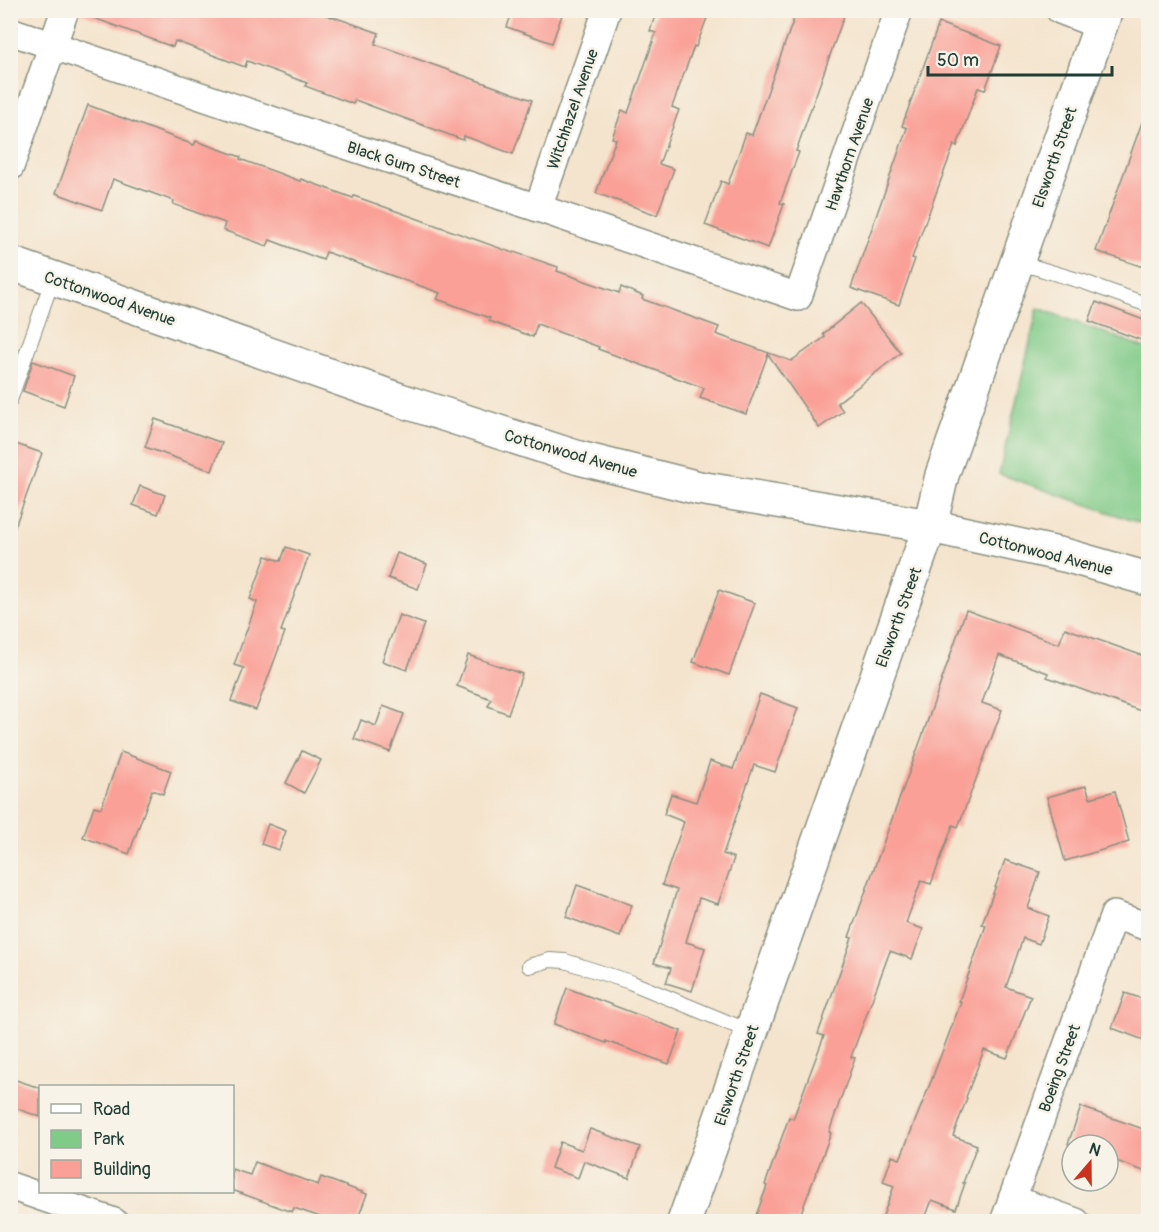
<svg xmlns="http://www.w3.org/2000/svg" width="1159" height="1232" font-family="Pangolin,sans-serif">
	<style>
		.green { fill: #81cb89; stroke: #50845e; stroke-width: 1.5 }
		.building { fill: #faa097 }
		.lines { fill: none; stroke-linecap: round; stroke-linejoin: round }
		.lane-casing { stroke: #8a9080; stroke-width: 16 }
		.street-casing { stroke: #8a9080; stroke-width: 30 }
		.secondary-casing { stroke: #8a9080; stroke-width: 36 }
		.lane { stroke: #fff; stroke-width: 14 }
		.street { stroke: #fff; stroke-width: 27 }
		.secondary { stroke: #fff; stroke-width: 33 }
		.labels { text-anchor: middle; stroke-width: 5; stroke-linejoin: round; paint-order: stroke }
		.street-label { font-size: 16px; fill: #1f3d34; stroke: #f7f3e8 }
	</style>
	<rect width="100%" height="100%" fill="#f7f3e8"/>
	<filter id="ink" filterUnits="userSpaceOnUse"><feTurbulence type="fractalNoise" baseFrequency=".0167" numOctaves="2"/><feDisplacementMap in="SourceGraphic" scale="12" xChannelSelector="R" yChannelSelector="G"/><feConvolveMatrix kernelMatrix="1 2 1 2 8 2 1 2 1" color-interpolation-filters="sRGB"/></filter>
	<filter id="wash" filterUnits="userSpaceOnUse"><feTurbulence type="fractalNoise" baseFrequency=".008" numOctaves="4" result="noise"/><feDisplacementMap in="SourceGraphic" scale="24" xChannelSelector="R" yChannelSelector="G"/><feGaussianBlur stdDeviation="1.35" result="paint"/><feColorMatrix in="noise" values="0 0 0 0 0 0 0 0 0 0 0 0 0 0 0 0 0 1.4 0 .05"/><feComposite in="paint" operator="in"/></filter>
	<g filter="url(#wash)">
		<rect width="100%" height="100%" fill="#f4e4cd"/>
		<polygon class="green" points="1038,308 1148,349 1148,526 999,474"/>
		<g id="blocks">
			<g class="building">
				<polygon points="80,10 313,10 331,17 331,16 379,33 375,44 532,100 513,154 464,136 463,140 355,100 353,104 305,86 307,83 247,61 245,67 175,41 173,47 80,13"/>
				<polygon points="513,10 550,10 562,15 552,43 507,27"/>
				<polygon points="657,10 710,10 696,47 694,46 672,107 679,110 659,164 674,169 657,215 596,193 616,139 612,138 622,110 628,113 656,33 650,31"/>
				<polygon points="797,10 846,10 796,151 799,152 780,203 784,204 768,248 705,225 721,181 728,184 746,133 752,135"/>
				<polygon points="939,23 1001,46 985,90 978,88 957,146 954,145 912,258 915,259 899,305 851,288 907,128 902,126"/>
				<polygon points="88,105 194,145 196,141 241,157 240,159 300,181 301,179 353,198 354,196 513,253 514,252 558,267 557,271 619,293 621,287 643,296 642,299 719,327 716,334 791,361 825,337 823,334 861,303 901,353 837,403 843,411 819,428 768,354 746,414 700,398 704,388 598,349 599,347 537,324 533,337 489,321 490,318 437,299 440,293 326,252 323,260 270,240 267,246 223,230 225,223 173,204 174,201 113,179 102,210 56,193"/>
				<polygon points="1146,111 1149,111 1149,269 1096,251"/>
				<polygon points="1096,302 1149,322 1149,343 1089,321"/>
				<polygon points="33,361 74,376 64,406 23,391"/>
				<polygon points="155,419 222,443 212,471 145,447"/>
				<polygon points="10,442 42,453 13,532 10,531"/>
				<polygon points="140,486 165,495 158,514 133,505"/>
				<polygon points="286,547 309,555 281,631 285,632 256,710 231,701 244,668 234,665 257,602 250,599 266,556 281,561"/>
				<polygon points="397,553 427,564 418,589 388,578"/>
				<polygon points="719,590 755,603 729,675 693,662"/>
				<polygon points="966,610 1059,644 1065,628 1149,658 1149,714 1047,677 1048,673 999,655 982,703 1002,710 958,827 953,825 931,884 921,881 906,923 923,929 912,959 890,951 851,1057 855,1058 829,1132 831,1133 798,1221 754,1221 767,1186 765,1185 789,1117 793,1119 824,1036 818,1034 852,938 849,937 923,734"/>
				<polygon points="399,615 424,624 407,670 382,661"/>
				<polygon points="468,655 522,674 508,714 488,706 491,699 457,686"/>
				<polygon points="760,694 798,708 775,772 754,765 723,854 734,858 718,904 699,898 686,942 705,948 692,991 666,983 671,968 654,963 677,890 662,885 684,822 664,814 671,794 696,802 710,761 733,769"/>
				<polygon points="383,706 404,714 390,752 354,739 361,720 376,726"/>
				<polygon points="302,751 321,760 304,793 286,783"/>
				<polygon points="121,752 171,771 163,794 152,790 129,854 83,837 94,806 101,808"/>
				<polygon points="1086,786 1090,798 1115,791 1129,842 1065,861 1047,797"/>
				<polygon points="268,824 286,831 279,850 261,844"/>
				<polygon points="1005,860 1040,872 1028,908 1049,916 1039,944 1023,938 1006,987 1031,996 1007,1058 984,1050 966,1097 967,1098 953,1136 977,1145 963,1183 965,1183 956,1209 932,1200 924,1221 881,1221 894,1186 883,1182 892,1156 900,1159 930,1084 961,1002 959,1001 986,925 982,924"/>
				<polygon points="577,885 632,905 620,937 566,917"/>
				<polygon points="567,988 681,1031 669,1064 606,1041 606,1043 554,1024"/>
				<polygon points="1125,993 1149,1001 1149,1042 1112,1028"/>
				<polygon points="10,1078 40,1088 40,1117 10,1106"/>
				<polygon points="1081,1107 1149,1131 1149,1173 1108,1158 1108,1145 1072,1145 1068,1144"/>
				<polygon points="590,1129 640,1147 629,1178 584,1161 578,1178 551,1168 560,1142 582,1150"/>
				<polygon points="255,1162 318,1185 321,1177 367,1194 357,1221 332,1221 294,1208 292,1212 232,1190 232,1169 250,1175"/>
			</g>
		</g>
	</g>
	<g filter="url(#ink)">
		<use href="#blocks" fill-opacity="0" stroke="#8a9080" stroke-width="1.5"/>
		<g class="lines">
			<defs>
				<g id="lane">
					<polyline points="1017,262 1084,282 1148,305"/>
					<polyline points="10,400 53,278"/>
					<polyline points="529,966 550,960 565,961 630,982 751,1032"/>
				</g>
				<g id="street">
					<polyline points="1060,10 1101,26"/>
					<polyline points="10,31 315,135 538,208 798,297 899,10"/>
					<polyline points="10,167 65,10"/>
					<polyline points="538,208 607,10"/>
					<polyline points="10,1186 114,1222"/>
					<polyline points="1012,1199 1076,1222"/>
					<polyline points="1004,1222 1114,915 1148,927"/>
				</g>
				<g id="secondary">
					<polyline points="10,263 400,400 579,458 699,488 930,526 1068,556 1148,579"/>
					<polyline points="684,1222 930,526 942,475 1106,10"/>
				</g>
			</defs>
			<use href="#lane" class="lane-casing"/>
			<use href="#street" class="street-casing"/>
			<use href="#secondary" class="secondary-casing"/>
			<use href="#lane" class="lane"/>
			<use href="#street" class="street"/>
			<use href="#secondary" class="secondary"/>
		</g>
	</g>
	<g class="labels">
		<g class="street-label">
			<text transform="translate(572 109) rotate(-71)" y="6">Witchhazel Avenue</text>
			<text transform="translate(849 154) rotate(-71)" y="6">Hawthorn Avenue</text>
			<text transform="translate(1054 157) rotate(-71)" y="6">Elsworth Street</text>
			<text transform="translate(404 164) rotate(18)" y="6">Black Gum Street</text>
			<text transform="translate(110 298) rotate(19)" y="6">Cottonwood Avenue</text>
			<text transform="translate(571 453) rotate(16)" y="6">Cottonwood Avenue</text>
			<text transform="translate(1046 553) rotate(14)" y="6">Cottonwood Avenue</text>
			<text transform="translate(898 617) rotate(-70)" y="6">Elsworth Street</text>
			<text transform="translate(1059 1068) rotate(-70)" y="6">Boeing Street</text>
			<text transform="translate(736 1075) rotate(-71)" y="6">Elsworth Street</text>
		</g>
	</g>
	<rect width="1159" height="1232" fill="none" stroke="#f7f3e8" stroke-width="36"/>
	<rect x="39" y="1085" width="195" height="108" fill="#f7f3e8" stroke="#a1aaa0" stroke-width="1.5"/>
	<rect x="51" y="1104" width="30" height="9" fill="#ffffff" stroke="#a1aaa0" stroke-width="1.5"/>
	<text x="93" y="1115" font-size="18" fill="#1f3d34">Road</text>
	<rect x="51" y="1130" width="30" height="18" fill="#81cb89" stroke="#a1aaa0" stroke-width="1.5"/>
	<text x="93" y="1145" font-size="18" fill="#1f3d34">Park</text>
	<rect x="51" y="1160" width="30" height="18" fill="#faa097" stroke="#a1aaa0" stroke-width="1.5"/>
	<text x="93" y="1175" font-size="18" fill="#1f3d34">Building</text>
	<g transform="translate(1090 1163) rotate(20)"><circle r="28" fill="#f7f3e8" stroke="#a1aaa0" stroke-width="1.5"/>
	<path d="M0-4.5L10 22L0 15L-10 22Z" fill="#c8321e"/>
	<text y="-9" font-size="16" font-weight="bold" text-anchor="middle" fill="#1f3d34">N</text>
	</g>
	<path d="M928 66v9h184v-9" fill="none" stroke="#1f3d34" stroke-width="3"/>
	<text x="937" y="66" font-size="18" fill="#1f3d34" stroke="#f7f3e8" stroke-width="4.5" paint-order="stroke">50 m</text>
</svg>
